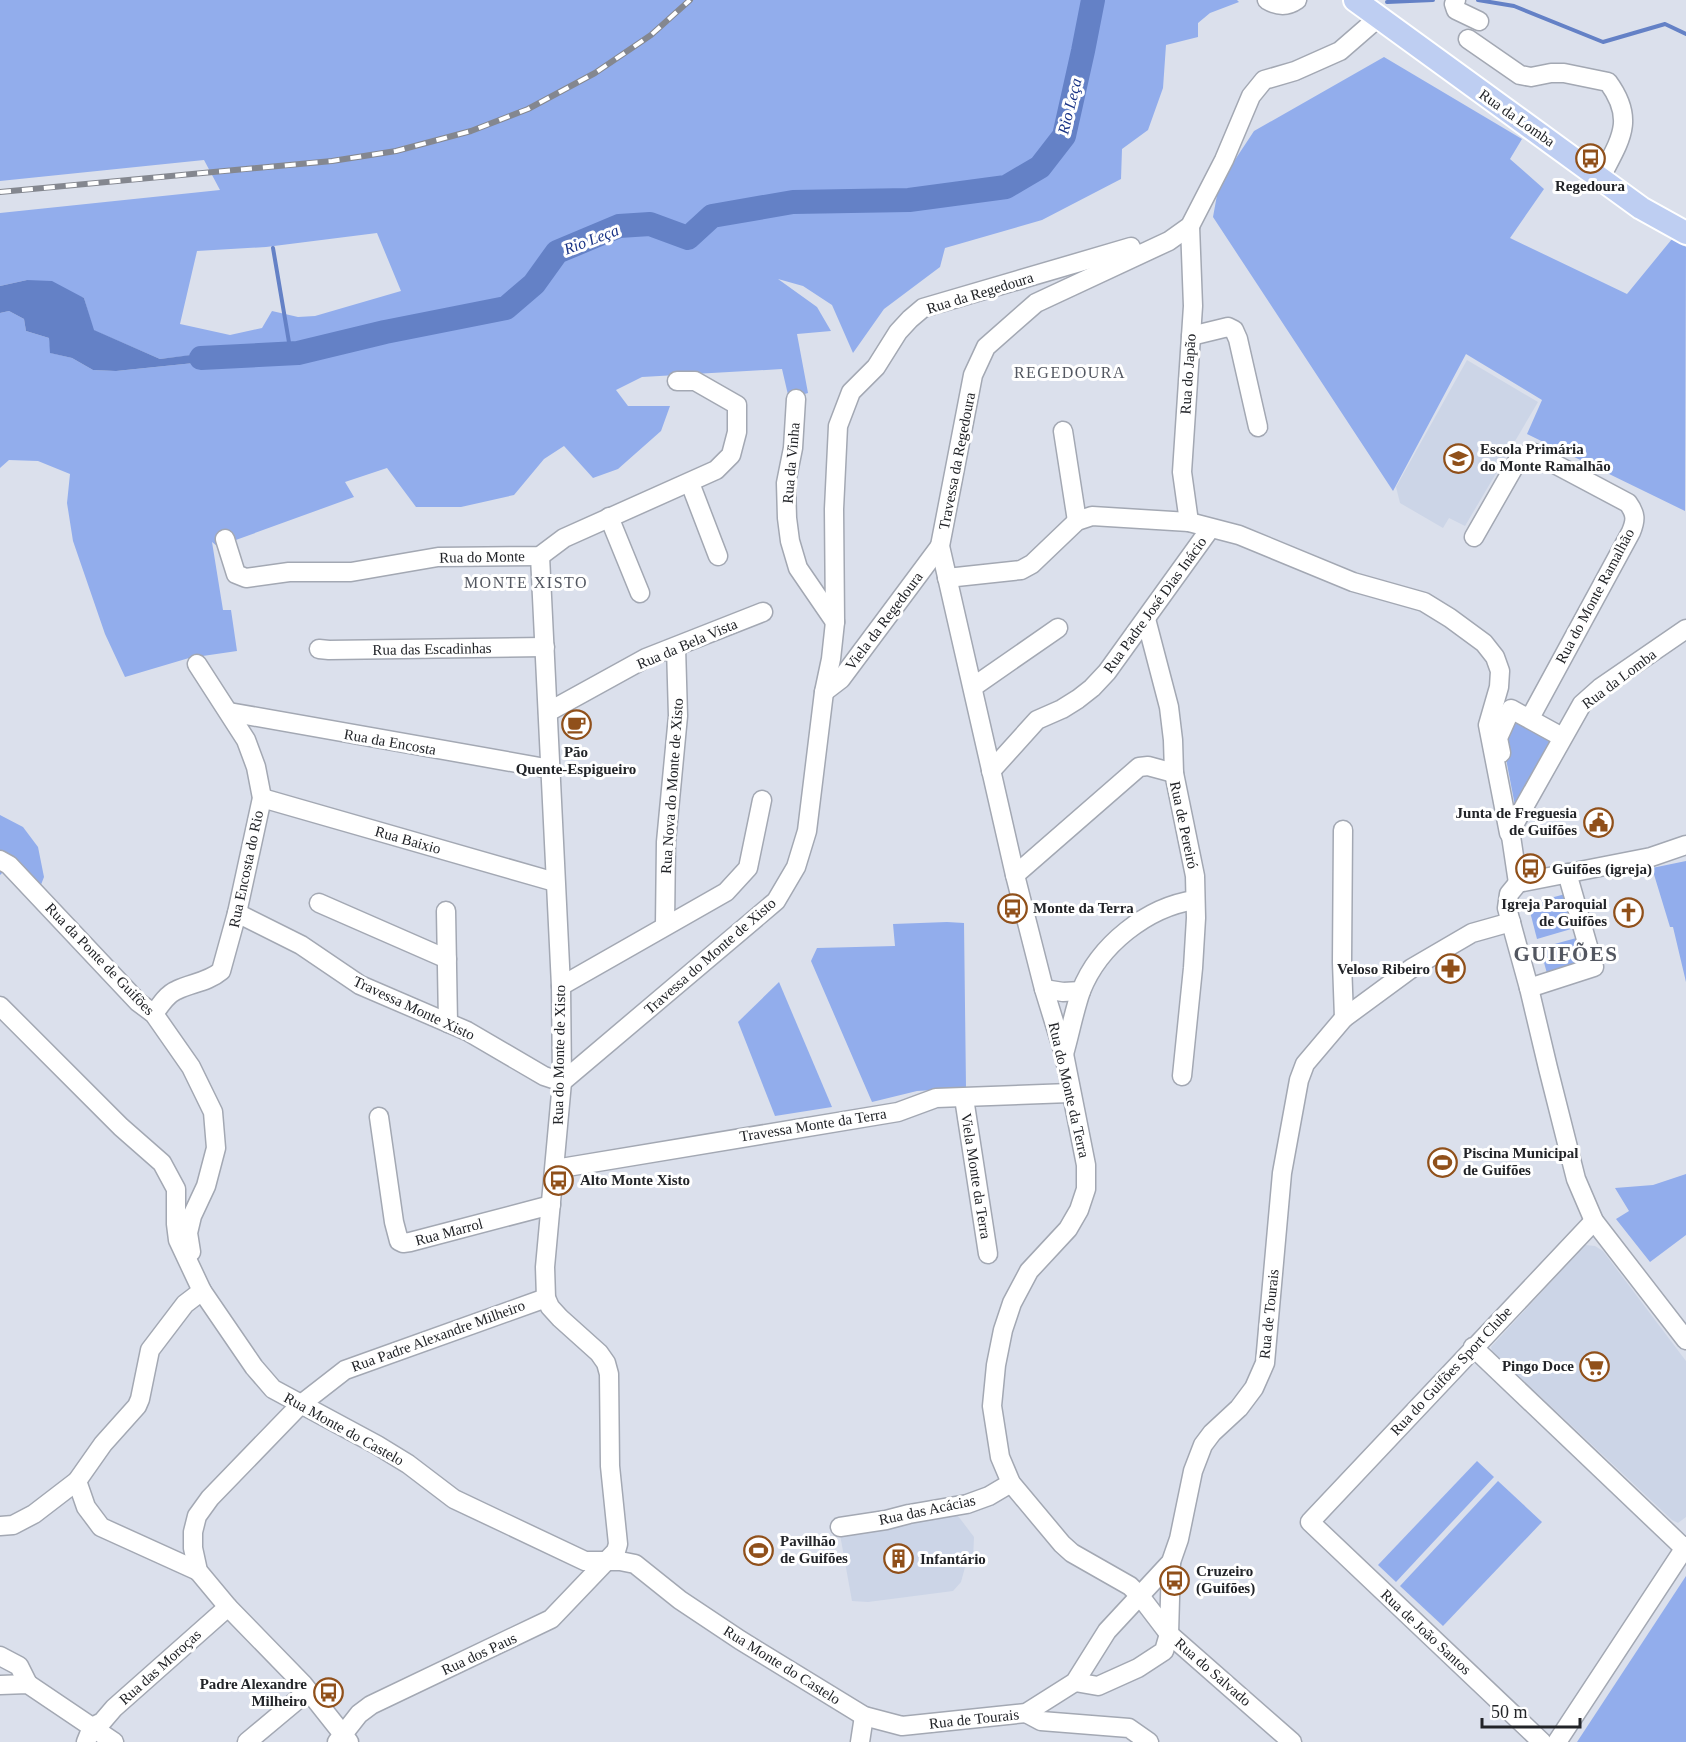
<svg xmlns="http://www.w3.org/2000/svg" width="1686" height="1742" font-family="Georgia,serif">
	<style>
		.built { fill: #ccd5e7 }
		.green { fill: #92adec; fill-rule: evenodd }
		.water { fill: #6481c6 }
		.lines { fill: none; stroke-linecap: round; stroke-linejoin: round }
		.stream { stroke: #6481c6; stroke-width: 4 }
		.river { stroke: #6481c6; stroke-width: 24 }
		.minor-casing { stroke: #a3a8b3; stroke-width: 21 }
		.major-casing { stroke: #fff; stroke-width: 26 }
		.minor { stroke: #fff; stroke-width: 18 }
		.major { stroke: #becef2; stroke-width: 22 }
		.rail-casing { stroke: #84878f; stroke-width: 6 }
		.rail { stroke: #fff; stroke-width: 4; stroke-dasharray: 11; stroke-linecap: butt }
		.labels { text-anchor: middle; stroke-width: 6; stroke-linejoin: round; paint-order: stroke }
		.street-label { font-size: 15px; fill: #222428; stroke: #fff }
		.poi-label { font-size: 15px; font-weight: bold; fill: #222428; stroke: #fff; text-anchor: start }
		.water-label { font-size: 16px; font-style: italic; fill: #193385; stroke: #fff }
		.neighbourhood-label { font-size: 16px; letter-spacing: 1.5px; fill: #525660; stroke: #fff }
		.district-label { font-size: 21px; font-weight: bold; letter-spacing: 1.5px; fill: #525660; stroke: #fff }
	</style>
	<rect width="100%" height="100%" fill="#dbe0ec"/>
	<g class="built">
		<polygon points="1467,360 1538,402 1465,526 1449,518 1443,528 1400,503 1396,487"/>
		<polygon points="1585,1245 1595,1246 1603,1251 1686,1361 1686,1517 1678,1523 1672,1520 1492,1351 1491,1347"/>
		<polygon points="955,1512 974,1537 973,1560 967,1560 961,1582 953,1591 868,1602 852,1601 839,1529"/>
	</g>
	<g class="green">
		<path d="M0,0h1237l2,2 -29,11 -12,10v14l-32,8 -3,43 -15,42 -26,19 -1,30 -79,41 -97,28 -5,19 -56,42 -31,44 -21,-48 -29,-19 -25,-7 39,28 14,24 -34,3 11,59 -19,6 -7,-30 -140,8 -26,13 12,16h42l-9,25 -43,38 -25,9 -29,-32 -20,13 -30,36 -53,12h-45l-29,-39 -42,14 9,15 -121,44 -11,9 -10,-8 11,68h8l6,41 -48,7 -64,19 -20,-43 -32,-93 -6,-38 3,-29 -32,-13 -29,-1 -9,8v-155l9,-2 15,8 2,12 23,7 2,15 21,5 21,12 23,1 117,-12 3,-9 -76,9 -67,-29 -9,-32 -57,-18 -27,6v-73l220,-23 -16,-30 -204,21zM377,233l24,58 -86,25 -17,1 -26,-6 -10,17 -32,7 -50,-11 17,-73 69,-4z"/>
		<polygon points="1384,57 1522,139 1510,159 1544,189 1510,238 1627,294 1672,239 1686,247 1685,511 1527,434 1542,400 1466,354 1393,491 1213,217 1219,184 1254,131"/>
		<polygon points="1513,716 1556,740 1516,811 1502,738"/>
		<polygon points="0,815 23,827 38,847 44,877 37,895 9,866 0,875"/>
		<polygon points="1686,861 1686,982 1673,927 1670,927 1652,868"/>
		<polygon points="1569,893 1578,927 1537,939 1528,904"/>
		<polygon points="947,922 964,923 966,1088 917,1091 872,1102 811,961 817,948 895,946 893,924"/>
		<polygon points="1580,937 1588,965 1548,977 1540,948"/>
		<polygon points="779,982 832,1107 775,1116 738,1022"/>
		<polygon points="1686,1174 1686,1235 1650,1262 1616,1219 1629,1211 1615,1188 1653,1185"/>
		<polygon points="1477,1461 1494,1477 1396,1582 1378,1565"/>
		<polygon points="1498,1481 1542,1522 1443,1626 1400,1586"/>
		<polygon points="1686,1576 1686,1742 1577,1742"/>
	</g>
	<polygon class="water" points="27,280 52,281 84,298 94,330 160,359 237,349 233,359 116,371 93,370 72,358 50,353 49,338 26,331 24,319 9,311 0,313 0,286"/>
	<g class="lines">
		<g class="stream">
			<polyline points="1478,0 1514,6 1603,42 1665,24 1686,34"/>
			<polyline points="1387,2 1433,0"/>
			<polyline points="273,248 291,354"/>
		</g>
		<polyline class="river" points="201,358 298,353 385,332 506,308 534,284 557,252 619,226 650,224 688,238 712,216 793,202 909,200 1006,187 1040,167 1064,136 1083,51 1093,0"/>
		<defs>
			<g id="minor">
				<path d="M1267,0c10,6 20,7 30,0"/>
				<polyline points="1456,0 1454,4 1456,10 1479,21"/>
				<path d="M1468,39l52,36 11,2 20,-4h13l44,9c28,38 12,58 -7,95"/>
				<polyline points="1191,336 1228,327 1234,330 1238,339 1258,427"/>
				<polyline points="796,399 793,448 786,483 787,518 790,541 798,568 835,622"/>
				<polyline points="1063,431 1077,521"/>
				<polyline points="690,483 718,556"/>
				<polyline points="609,517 640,593"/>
				<polyline points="1189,522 1182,472 1193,306 1190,226"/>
				<path d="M1474,537l44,-77 7,-5 9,-2 94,50c8,11 8,17 3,29l-101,186"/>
				<polyline points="225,539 236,574 246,578 289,572 351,572 438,557 540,556 564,538 716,470 731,455 737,432 737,405 695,381 677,381"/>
				<polyline points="947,578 1021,570 1032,564 1077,521 1092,516 1189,522 1239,535 1353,582 1424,602 1450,618 1484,643 1495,657 1500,671 1499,687 1488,725 1509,833 1511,836"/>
				<polyline points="1146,619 1169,707 1173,740 1174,773 1195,876 1196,918 1193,968 1182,1076"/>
				<polyline points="319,649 329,650 545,647"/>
				<polyline points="973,687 1058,628"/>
				<polyline points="824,692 841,679 940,546"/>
				<polyline points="229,712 551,769"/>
				<polyline points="548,712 646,658 763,612"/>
				<polyline points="1501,753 1498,738 1511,709 1562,737"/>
				<polyline points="991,771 1037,720 1062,709 1078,699 1092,688 1107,672 1210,529"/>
				<polyline points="262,798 555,882"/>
				<polyline points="1343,830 1342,962 1344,1018"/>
				<polyline points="1686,845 1651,857 1518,883 1509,894 1507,908 1529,988 1548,1068 1576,1179 1594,1221 1686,1340"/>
				<polyline points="0,860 9,865 138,1002 154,1014 191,1067 213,1112 216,1148 206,1186 192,1216 188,1233 191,1252"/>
				<polyline points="1015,875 1139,767 1148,766 1174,773"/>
				<polyline points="1518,883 1511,836 1515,823 1582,704 1600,688 1686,629"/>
				<polyline points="319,903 447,959"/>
				<polyline points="446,911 448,1023"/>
				<polyline points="237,913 301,945 360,985 467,1031 544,1076 562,1082"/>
				<polyline points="665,925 666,842 678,716 676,647"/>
				<polyline points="561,986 726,892 748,868 762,800"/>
				<polyline points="1529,988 1594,967 1567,873"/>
				<polyline points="1044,989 1063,992 1081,991"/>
				<polyline points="0,1006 121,1127 162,1163 176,1189 176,1224 178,1240 202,1291 254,1367 273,1389 377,1445 408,1464 454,1499 585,1561 620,1561 635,1564 680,1600 740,1640 864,1716 902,1726 1026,1713 1075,1682 1107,1631 1171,1562 1179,1539 1193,1471 1203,1445 1212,1433 1239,1408 1254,1388 1265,1363 1282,1173 1299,1080 1305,1064 1344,1018 1412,968 1472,933 1511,922"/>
				<path d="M154,1014c6,-9 13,-20 23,-24 14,-7 31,-8 44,-19l16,-58 25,-115 -6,-31 -10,-27 -49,-76"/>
				<path d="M1064,1054c6,-21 10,-43 17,-63 18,-46 66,-84 114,-91"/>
				<polyline points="562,1082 776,901 796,867 807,831 824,692 831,659 835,622 834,509 838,426 851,392 876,367 898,332 910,319 923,308 1131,247"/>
				<polyline points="964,1098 988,1254"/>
				<polyline points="379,1117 394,1222 399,1241 403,1243 410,1242 551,1205"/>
				<polyline points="555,1169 898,1112 936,1098 1070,1093"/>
				<polyline points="1473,1347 1684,1548"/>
				<polyline points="77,1481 86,1507 101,1527 198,1571"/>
				<polyline points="0,1526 13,1525 34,1514 77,1481 103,1444 137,1406 140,1399 150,1350 185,1304 202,1291"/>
				<polyline points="840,1527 886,1520 909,1514 967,1504 989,1496 1011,1483"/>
				<polyline points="0,1656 19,1666 28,1684"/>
				<polyline points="1075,1682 1098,1686 1138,1668 1164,1651 1169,1634 1171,1562"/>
				<polyline points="0,1685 28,1684 114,1742"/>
				<polyline points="1026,1713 1041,1721 1129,1728 1149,1742"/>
				<polyline points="86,1742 92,1727 102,1722 114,1708 228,1607"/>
				<polyline points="247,1742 308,1691"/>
				<polyline points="337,1742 359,1714 371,1705 551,1619 616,1551 618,1544 610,1466 609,1374 606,1363 599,1353 560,1318 550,1307 546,1298 545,1267 562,1082 561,986 540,556"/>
				<polyline points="349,1742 303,1684 228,1607 198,1571 193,1548 193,1532 197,1516 210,1498 300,1405 345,1370 546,1298"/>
				<polyline points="860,1742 864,1716"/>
				<polyline points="1292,1742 1169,1634 1140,1596 1130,1586 1072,1553 1062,1544 1011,1483 1000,1457 992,1406 996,1365 1003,1330 1012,1303 1029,1271 1068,1229 1079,1210 1086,1189 1086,1165 1064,1054 1044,989 1015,875 940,546 973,375 986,347 1036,303 1169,241 1190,226 1224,160 1251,96 1264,80 1295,71 1340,51 1378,18"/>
				<polyline points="1542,1742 1310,1522 1594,1221"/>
				<polyline points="1557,1742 1686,1546"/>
			</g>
			<polyline id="major" points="1355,0 1641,208 1686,233"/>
		</defs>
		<use href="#minor" class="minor-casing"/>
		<use href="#major" class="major-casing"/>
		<use href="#minor" class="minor"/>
		<use href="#major" class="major"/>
		<defs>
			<polyline id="rail" points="0,192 332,161 396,151 471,131 528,109 595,73 651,35 690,0"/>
		</defs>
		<use href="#rail" class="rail-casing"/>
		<use href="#rail" class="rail"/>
	</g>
	<defs>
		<symbol id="bus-ring" viewBox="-11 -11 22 22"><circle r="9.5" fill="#fff" stroke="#90501a" stroke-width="1.5"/><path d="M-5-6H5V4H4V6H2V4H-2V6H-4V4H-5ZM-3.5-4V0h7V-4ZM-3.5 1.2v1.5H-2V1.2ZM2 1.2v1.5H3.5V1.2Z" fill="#90501a"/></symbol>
		<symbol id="school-ring" viewBox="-11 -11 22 22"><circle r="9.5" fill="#fff" stroke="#90501a" stroke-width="1.5"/><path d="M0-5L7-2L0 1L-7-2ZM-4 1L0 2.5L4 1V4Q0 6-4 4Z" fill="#90501a"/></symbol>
		<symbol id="cafe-ring" viewBox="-11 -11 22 22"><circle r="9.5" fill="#fff" stroke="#90501a" stroke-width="1.5"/><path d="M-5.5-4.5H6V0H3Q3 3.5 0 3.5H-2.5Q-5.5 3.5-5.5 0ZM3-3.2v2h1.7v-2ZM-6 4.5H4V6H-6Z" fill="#90501a"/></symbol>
		<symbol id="civic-ring" viewBox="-11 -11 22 22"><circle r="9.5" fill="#fff" stroke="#90501a" stroke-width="1.5"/><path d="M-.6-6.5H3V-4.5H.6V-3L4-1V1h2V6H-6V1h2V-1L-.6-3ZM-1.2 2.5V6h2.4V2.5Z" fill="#90501a"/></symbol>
		<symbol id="church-ring" viewBox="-11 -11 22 22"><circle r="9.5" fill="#fff" stroke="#90501a" stroke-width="1.5"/><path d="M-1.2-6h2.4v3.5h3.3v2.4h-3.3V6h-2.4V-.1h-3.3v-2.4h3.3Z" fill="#90501a"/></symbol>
		<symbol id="pharmacy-ring" viewBox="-11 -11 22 22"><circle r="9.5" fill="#fff" stroke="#90501a" stroke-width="1.5"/><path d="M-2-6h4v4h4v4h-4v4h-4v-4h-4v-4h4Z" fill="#90501a"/></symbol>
		<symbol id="stadium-ring" viewBox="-11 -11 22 22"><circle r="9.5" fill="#fff" stroke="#90501a" stroke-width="1.5"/><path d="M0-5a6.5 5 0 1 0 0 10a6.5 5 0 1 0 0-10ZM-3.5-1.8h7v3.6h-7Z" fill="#90501a"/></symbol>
		<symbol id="supermarket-ring" viewBox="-11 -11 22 22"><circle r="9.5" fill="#fff" stroke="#90501a" stroke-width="1.5"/><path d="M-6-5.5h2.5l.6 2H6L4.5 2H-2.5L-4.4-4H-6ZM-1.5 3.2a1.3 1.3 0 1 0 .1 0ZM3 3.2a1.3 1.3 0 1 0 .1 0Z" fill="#90501a"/></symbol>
		<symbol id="building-ring" viewBox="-11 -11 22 22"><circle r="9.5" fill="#fff" stroke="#90501a" stroke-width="1.5"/><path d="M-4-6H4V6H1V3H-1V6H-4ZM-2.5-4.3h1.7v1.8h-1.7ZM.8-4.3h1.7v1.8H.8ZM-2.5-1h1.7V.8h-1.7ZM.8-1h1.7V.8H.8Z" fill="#90501a"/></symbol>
	</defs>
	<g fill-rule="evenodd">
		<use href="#bus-ring" x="1574" y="142" width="33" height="33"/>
		<use href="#school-ring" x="1442" y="442" width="33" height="33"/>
		<use href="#cafe-ring" x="560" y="708" width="33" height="33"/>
		<use href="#civic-ring" x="1582" y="806" width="33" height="33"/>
		<use href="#bus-ring" x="1514" y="852" width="33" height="33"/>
		<use href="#bus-ring" x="996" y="892" width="33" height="33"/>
		<use href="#church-ring" x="1612" y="896" width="33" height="33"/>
		<use href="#pharmacy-ring" x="1434" y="952" width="33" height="33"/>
		<use href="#stadium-ring" x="1426" y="1146" width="33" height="33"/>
		<use href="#bus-ring" x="542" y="1164" width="33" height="33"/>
		<use href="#supermarket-ring" x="1578" y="1350" width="33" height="33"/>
		<use href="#stadium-ring" x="742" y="1534" width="33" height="33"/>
		<use href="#building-ring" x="882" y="1542" width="33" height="33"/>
		<use href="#bus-ring" x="1158" y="1564" width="33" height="33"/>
		<use href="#bus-ring" x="312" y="1676" width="33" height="33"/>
	</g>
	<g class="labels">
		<g class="street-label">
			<text transform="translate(1517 118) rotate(35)" y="5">Rua da Lomba</text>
			<text transform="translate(980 293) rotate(-17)" y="5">Rua da Regedoura</text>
			<text transform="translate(1188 374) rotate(-86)" y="5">Rua do Japão</text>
			<text transform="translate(957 461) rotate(-79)" y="5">Travessa da Regedoura</text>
			<text transform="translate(791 463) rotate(-85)" y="5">Rua da Vinha</text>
			<text transform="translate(482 557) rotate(-1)" y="5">Rua do Monte</text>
			<text transform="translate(1595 596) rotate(-62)" y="5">Rua do Monte Ramalhão</text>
			<text transform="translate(1155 605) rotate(-54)" y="5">Rua Padre José Dias Inácio</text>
			<text transform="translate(884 621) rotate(-53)" y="5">Viela da Regedoura</text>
			<text transform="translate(687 644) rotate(-23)" y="5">Rua da Bela Vista</text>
			<text transform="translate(432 649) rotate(-1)" y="5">Rua das Escadinhas</text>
			<text transform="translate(1619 679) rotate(-37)" y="5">Rua da Lomba</text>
			<text transform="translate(390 742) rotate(10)" y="5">Rua da Encosta</text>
			<text transform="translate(672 786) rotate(-86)" y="5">Rua Nova do Monte de Xisto</text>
			<text transform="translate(1184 825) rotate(78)" y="5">Rua de Pereiró</text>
			<text transform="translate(408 840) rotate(16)" y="5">Rua Baixio</text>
			<text transform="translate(246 869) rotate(-78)" y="5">Rua Encosta do Rio</text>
			<text transform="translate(710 956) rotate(-41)" y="5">Travessa do Monte de Xisto</text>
			<text transform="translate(100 959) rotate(46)" y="5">Rua da Ponte de Guifões</text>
			<text transform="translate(414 1008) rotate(25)" y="5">Travessa Monte Xisto</text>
			<text transform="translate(559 1055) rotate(-89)" y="5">Rua do Monte de Xisto</text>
			<text transform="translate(1069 1090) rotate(77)" y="5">Rua do Monte da Terra</text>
			<text transform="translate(813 1125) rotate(-9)" y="5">Travessa Monte da Terra</text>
			<text transform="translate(976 1176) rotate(81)" y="5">Viela Monte da Terra</text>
			<text transform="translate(449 1232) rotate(-15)" y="5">Rua Marrol</text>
			<text transform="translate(1269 1314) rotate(-84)" y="5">Rua de Tourais</text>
			<text transform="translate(438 1336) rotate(-20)" y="5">Rua Padre Alexandre Milheiro</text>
			<text transform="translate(1451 1371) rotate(-47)" y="5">Rua do Guifões Sport Clube</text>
			<text transform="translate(344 1429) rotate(29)" y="5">Rua Monte do Castelo</text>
			<text transform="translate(927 1510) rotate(-12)" y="5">Rua das Acácias</text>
			<text transform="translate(1426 1632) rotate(43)" y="5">Rua de João Santos</text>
			<text transform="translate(479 1654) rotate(-25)" y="5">Rua dos Paus</text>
			<text transform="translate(782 1665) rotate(32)" y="5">Rua Monte do Castelo</text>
			<text transform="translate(160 1667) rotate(-42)" y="5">Rua das Moroças</text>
			<text transform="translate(1213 1672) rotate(41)" y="5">Rua do Salvado</text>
			<text transform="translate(974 1719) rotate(-6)" y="5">Rua de Tourais</text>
		</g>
		<g class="poi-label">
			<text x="1590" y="191" text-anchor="middle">Regedoura</text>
			<text x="1480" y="454">Escola Primária<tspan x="1480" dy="17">do Monte Ramalhão</tspan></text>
			<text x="576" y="757" text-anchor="middle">Pão<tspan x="576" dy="17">Quente-Espigueiro</tspan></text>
			<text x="1577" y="818" text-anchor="end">Junta de Freguesia<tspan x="1577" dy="17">de Guifões</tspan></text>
			<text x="1552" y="874">Guifões (igreja)</text>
			<text x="1607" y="909" text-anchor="end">Igreja Paroquial<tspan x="1607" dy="17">de Guifões</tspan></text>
			<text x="1033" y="913">Monte da Terra</text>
			<text x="1430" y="974" text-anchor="end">Veloso Ribeiro</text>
			<text x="1463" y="1158">Piscina Municipal<tspan x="1463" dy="17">de Guifões</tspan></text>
			<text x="580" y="1185">Alto Monte Xisto</text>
			<text x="1574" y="1371" text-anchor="end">Pingo Doce</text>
			<text x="780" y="1546">Pavilhão<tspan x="780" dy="17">de Guifões</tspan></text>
			<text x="920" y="1564">Infantário</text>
			<text x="1196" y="1576">Cruzeiro<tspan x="1196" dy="17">(Guifões)</tspan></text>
			<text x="307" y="1689" text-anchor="end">Padre Alexandre<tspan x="307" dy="17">Milheiro</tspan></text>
		</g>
		<g class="water-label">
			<text transform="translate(1069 106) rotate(-76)" y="6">Rio Leça</text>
			<text transform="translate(591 239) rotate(-21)" y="6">Rio Leça</text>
		</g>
		<g class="neighbourhood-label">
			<text x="1070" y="378">REGEDOURA</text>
			<text x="526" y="588">MONTE XISTO</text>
		</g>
		<g class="district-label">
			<text x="1566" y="961">GUIFÕES</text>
		</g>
	</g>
	<path d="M1482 1718v9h98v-9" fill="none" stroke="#222428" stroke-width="3"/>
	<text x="1491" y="1718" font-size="18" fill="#222428" stroke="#ffffff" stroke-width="4.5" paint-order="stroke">50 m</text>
</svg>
